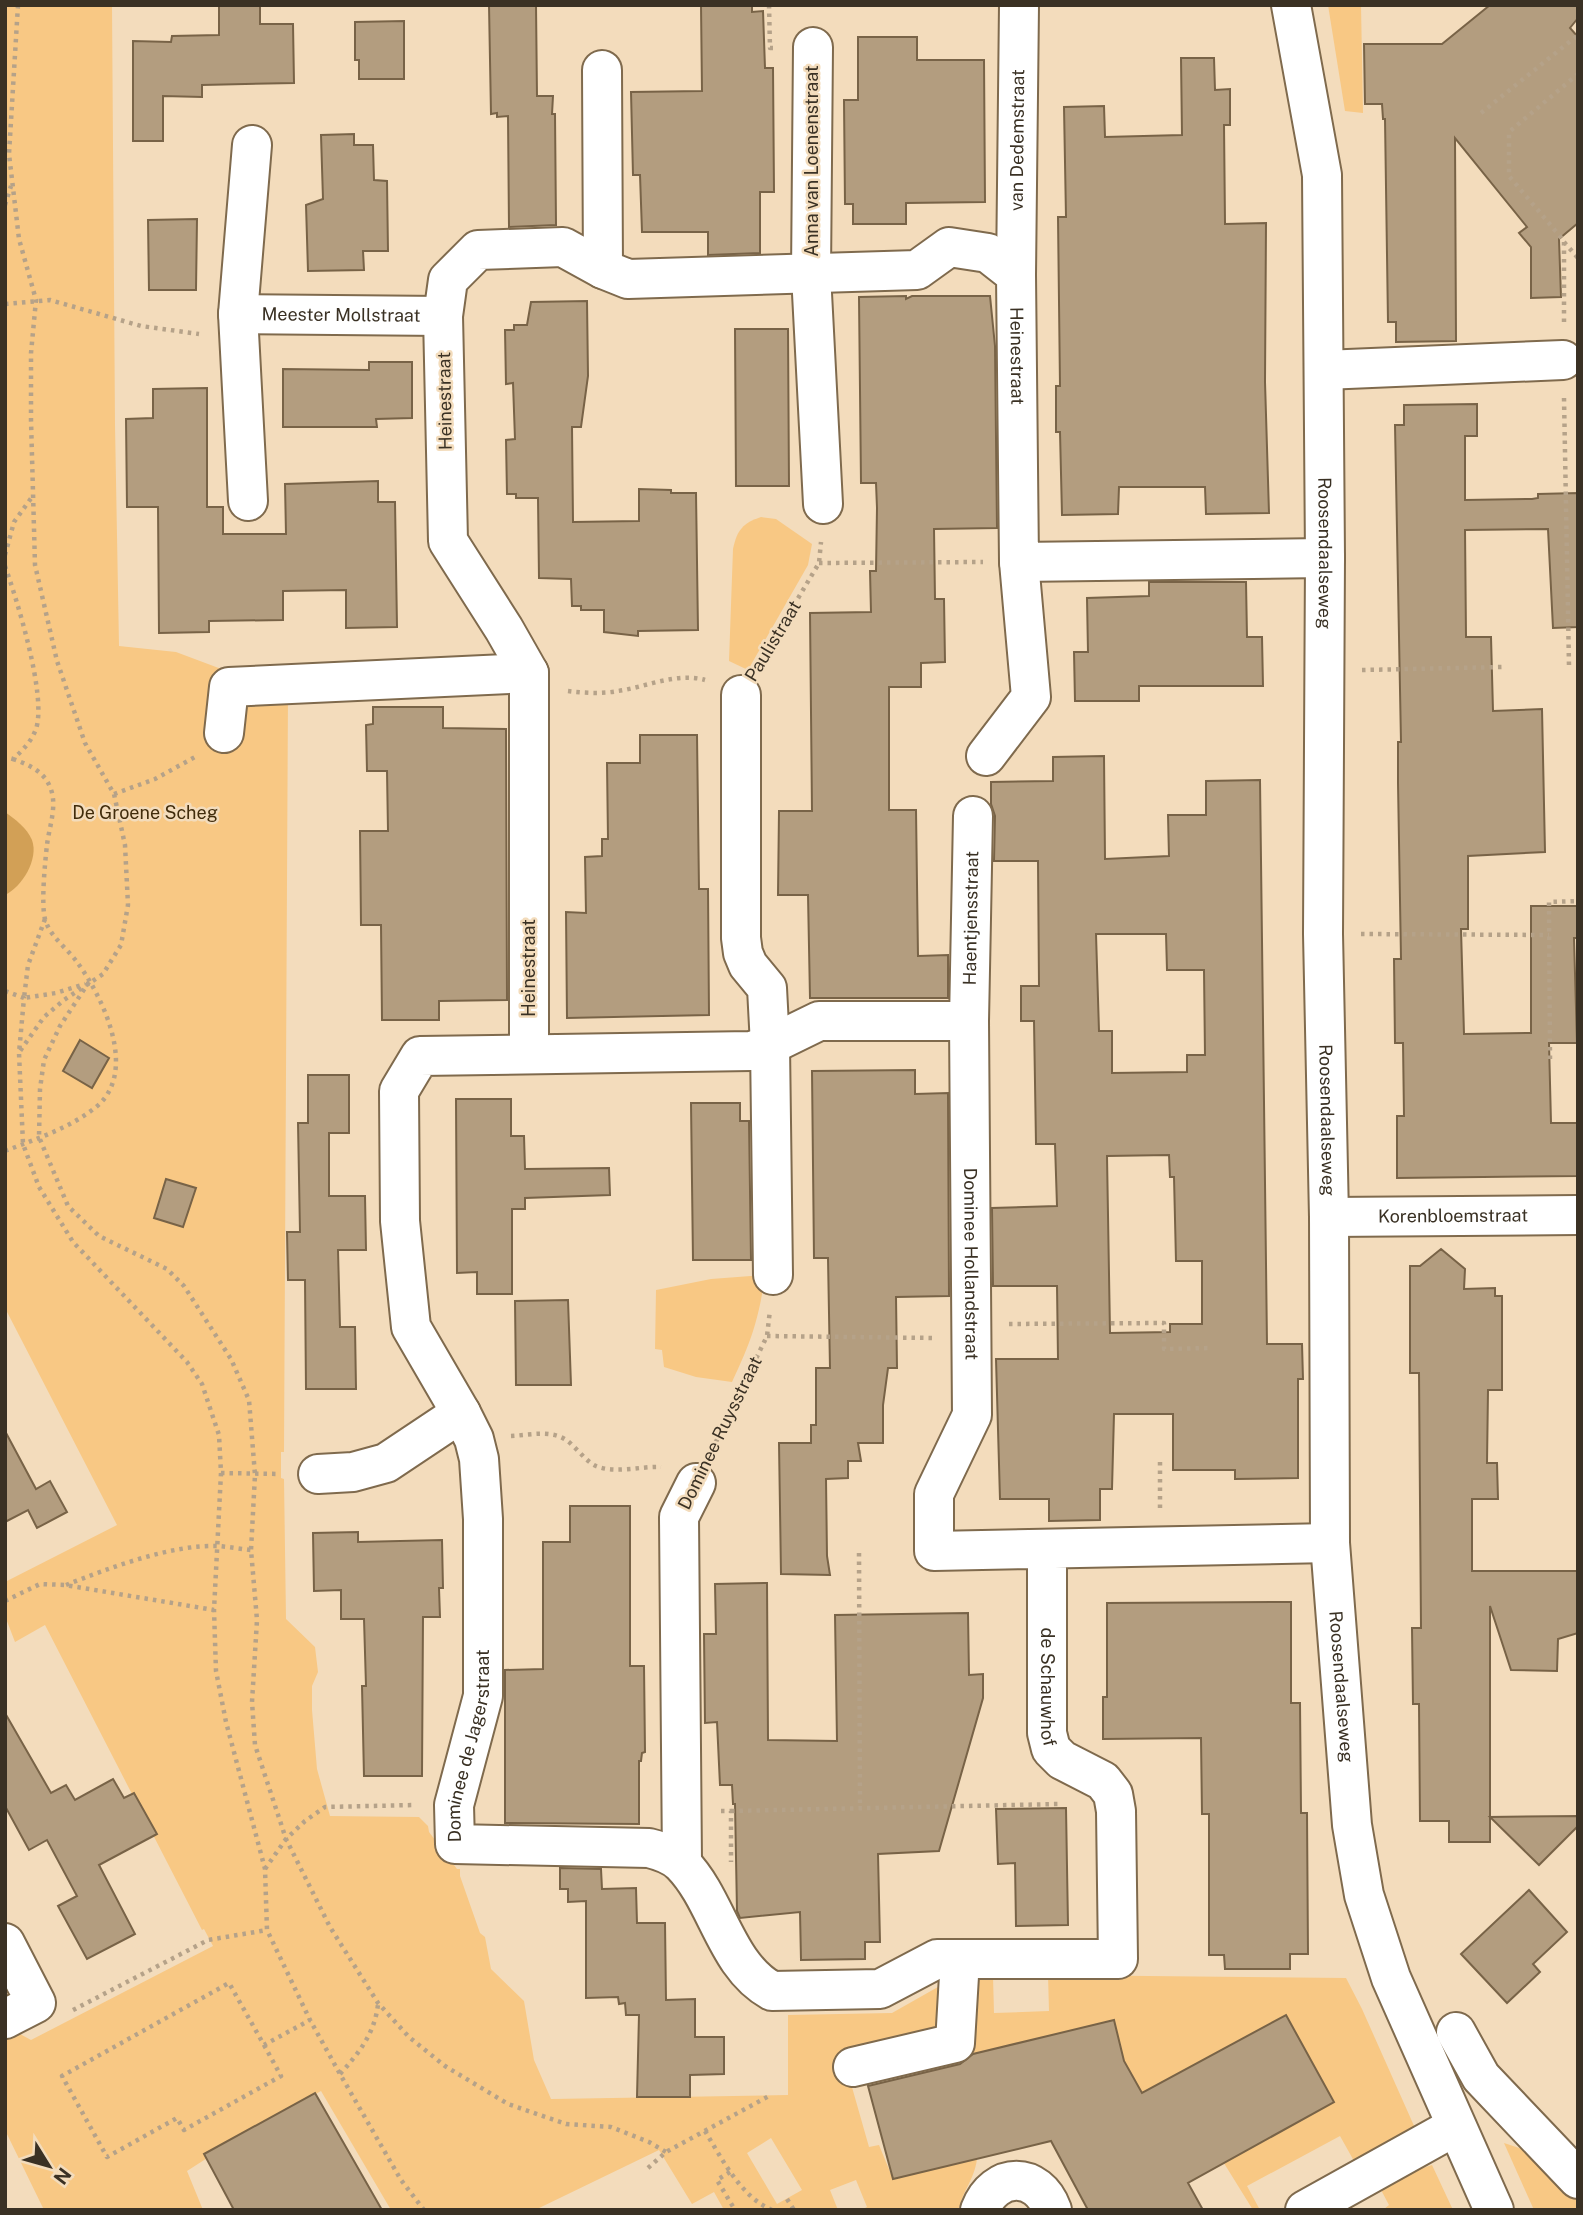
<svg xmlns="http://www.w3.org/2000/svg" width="1583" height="2215" font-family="'Public Sans',sans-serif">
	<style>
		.green { fill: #f8c884; fill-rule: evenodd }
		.water { fill: #d2a056 }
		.building { fill: #b39d7f; stroke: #786347; stroke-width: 2; fill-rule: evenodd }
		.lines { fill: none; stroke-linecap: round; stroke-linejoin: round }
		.minor-casing { stroke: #7f6a4d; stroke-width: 42 }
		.path { stroke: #b5a289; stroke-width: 4.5; stroke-dasharray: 3.5 5; stroke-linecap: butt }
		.minor { stroke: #fff; stroke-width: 38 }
		.labels { text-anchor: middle; stroke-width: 5; stroke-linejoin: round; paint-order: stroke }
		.street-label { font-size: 18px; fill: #3a3124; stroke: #f3dcbc }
		.park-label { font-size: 18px; fill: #412c0b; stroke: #f3dcbc }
	</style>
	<rect width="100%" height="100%" fill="#f3dcbc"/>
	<g class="green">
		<path d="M5,5h107l3,420 4,221 57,6 112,42 -4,758h-3v26l3,1 2,140 29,28 3,25 -6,14v24l5,59 13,47 89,1 9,9 1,6 28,37h3v7l20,57 5,4 6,32 33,32 10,59 17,39 237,-4v-80l104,-2 53,-30 1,46 -104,23 27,95 10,-2 14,34 84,-20c-3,22 -15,32 -18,51h-98l6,-3 -11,-27 -26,10 8,20h-114l-10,-18 -22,12 -33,-54 -124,60h-144l-70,-119 -81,46 -53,34 16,39h-159l-39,-80v-91l15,-5 11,6 182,-94 -9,-17 -2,1 -157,-305 -30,17 -10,-26v-34l112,-57 -112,-217zM771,2138l31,52 -25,14 -30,-51z"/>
		<polygon points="1328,5 1361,5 1363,113 1345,111"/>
		<path d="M761,517l15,2 36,25 -4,21 -60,105 -19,-9 4,-112c4,-19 10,-26 28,-32z"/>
		<path d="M765,1275c-6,44 -14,67 -33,107l-36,-5 -32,-10 -2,-17 -7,-1 1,-59 55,-11z"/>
		<polygon points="1048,1975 1346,1978 1362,2009 1415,2128 1354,2161 1340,2136 1247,2186 1260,2210 1253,2210 1173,2081 1139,2103 972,2064 973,1978 993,1976 994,2013 1049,2011"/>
		<polygon points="1504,2143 1540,2155 1578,2194 1578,2210 1534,2210"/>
		<polygon points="1432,2165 1453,2210 1383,2210 1389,2205 1380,2188 1411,2172"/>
	</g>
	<path class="water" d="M5,812c10,7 22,16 27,28 7,19 -10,47 -27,55z"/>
	<g class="building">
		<polygon points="219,5 260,5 260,24 293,24 294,83 202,85 202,97 163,96 163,141 133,141 133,41 171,42 172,36 219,35"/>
		<polygon points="489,5 536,5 537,96 553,96 552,114 555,114 556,225 509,227 508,116 497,117 497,113 491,114"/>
		<polygon points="701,5 752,5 752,12 763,11 765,68 773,68 774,192 760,192 760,253 708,255 708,232 642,232 640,175 633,175 631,92 702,91"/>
		<polygon points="1490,5 1578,5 1578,18 1570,28 1578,37 1578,223 1559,239 1561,297 1531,298 1531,247 1519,233 1527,227 1455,138 1456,341 1396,342 1396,322 1388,322 1385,119 1383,119 1382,104 1365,104 1364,44 1442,44"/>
		<polygon points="404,21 404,79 359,79 359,60 355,60 355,22"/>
		<polygon points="858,37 917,37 917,60 984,60 985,202 906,203 906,224 853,224 853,204 845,204 844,100 858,100"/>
		<polygon points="1181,58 1214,58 1215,90 1230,89 1230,125 1224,125 1225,224 1266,223 1265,382 1269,513 1206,514 1205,487 1119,487 1118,514 1062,515 1060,432 1056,432 1056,386 1060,386 1058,217 1066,217 1064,107 1104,106 1105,137 1182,135"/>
		<polygon points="354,134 354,145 373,145 374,180 387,181 388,251 363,251 364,270 308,271 306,205 323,199 321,135"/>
		<polygon points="197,219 196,290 149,290 148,220"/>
		<polygon points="906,296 906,299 912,296 990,296 995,346 997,528 934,529 935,599 944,599 945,662 921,663 921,687 889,687 889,810 916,810 918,956 948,955 948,998 810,998 808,895 778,895 779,811 812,811 810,613 871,612 870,571 876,571 877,508 876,483 861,483 859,297"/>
		<polygon points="587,301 588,376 581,427 572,427 573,522 639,521 639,489 671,490 671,493 696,493 698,630 638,631 638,636 604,632 604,610 581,610 581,606 572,606 571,579 539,578 538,498 516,498 516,494 507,494 506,440 515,439 513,383 506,384 505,330 514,330 514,325 527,325 531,302"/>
		<polygon points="735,329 788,329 789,486 736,486"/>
		<polygon points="369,362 412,362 412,418 376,419 377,427 283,427 283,369 369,370"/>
		<polygon points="207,388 207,507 223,507 223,534 286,534 285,484 378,481 378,502 395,502 397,627 346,628 346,590 283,591 283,620 209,621 209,632 159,633 158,507 127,507 126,419 153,418 153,389"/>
		<polygon points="1477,404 1477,436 1465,436 1465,500 1532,499 1538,498 1538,494 1578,493 1578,627 1553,628 1548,529 1465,530 1466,637 1491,637 1493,711 1542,709 1545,852 1468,856 1468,929 1461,929 1464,1034 1531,1033 1531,906 1578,906 1578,938 1574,938 1577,1043 1549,1043 1551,1123 1578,1123 1578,1176 1397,1178 1397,1116 1404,1116 1403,1043 1395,1043 1394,959 1401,959 1398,783 1398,742 1401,742 1395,425 1404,425 1404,405"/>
		<polygon points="1149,582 1246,582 1247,637 1262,637 1263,686 1139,686 1139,701 1075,701 1074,652 1088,652 1087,598 1149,596"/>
		<polygon points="373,707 443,707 443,728 506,729 507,1000 439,1001 439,1020 382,1020 381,925 361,925 360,831 388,831 387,771 367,771 366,725 373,724"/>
		<polygon points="640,735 697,735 699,889 708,889 709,1015 567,1018 566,912 586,913 585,857 602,856 602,839 608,839 607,763 640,763"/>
		<path d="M1104,756l1,103 64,-3 -1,-41h38v-34l54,-1 7,564h35l1,35h-5v99l-63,1v-9h-62v-56h-59l-2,75h-12v31l-51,1v-22h-49l-4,-140h62l-1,-73h-64l-1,-78 65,-2 -2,-62h-19l-2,-123h-13v-35h18l-1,-125h-44l1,-45 -4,-12v-22l62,-1v-24zM1096,934h70l1,36h37l1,85h-18v17l-75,1v-42h-13zM1169,1155l1,22h4l2,84h26v63h-32v8l-60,1 -3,-177z"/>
		<polygon points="80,1040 109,1058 92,1088 63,1071"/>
		<polygon points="915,1070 915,1094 948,1093 949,1296 896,1297 897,1368 888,1368 883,1405 883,1443 858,1443 861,1461 848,1461 848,1478 826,1479 827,1556 830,1575 781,1574 779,1443 811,1443 811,1425 816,1425 816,1368 830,1368 828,1258 814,1258 812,1071"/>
		<polygon points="308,1075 349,1075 349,1133 329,1133 329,1196 365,1196 366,1250 338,1250 340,1327 355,1327 356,1389 306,1389 305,1280 288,1280 287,1232 300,1232 298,1123 308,1123"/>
		<polygon points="456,1099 511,1099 511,1136 524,1136 525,1169 609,1168 610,1195 525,1198 525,1209 512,1209 512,1294 477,1294 477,1272 457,1273"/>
		<polygon points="691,1103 740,1103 740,1121 749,1121 751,1260 693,1260"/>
		<polygon points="166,1179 196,1188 183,1227 154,1218"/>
		<polygon points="1441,1249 1465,1269 1464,1289 1495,1288 1495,1296 1502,1296 1502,1390 1488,1390 1487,1463 1497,1463 1498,1499 1472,1499 1472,1571 1578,1571 1578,1633 1558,1639 1557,1671 1511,1670 1490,1606 1490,1842 1449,1842 1449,1821 1420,1821 1419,1704 1413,1704 1412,1628 1421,1628 1419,1373 1410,1373 1410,1266 1420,1266"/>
		<polygon points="568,1300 571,1385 516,1385 515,1301"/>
		<polygon points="5,1431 36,1489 50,1481 67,1512 37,1528 28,1510 5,1522"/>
		<polygon points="570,1506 630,1506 630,1666 644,1666 645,1752 642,1753 641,1761 639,1761 639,1824 505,1823 505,1670 543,1669 543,1542 570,1542"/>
		<polygon points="358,1532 358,1542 442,1540 443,1588 439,1588 440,1617 423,1617 422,1776 364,1776 362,1686 366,1686 364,1619 341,1619 341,1590 314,1591 313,1533"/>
		<polygon points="767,1583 768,1740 837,1741 835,1615 968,1613 969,1675 983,1674 983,1698 939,1851 878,1854 880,1942 865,1942 865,1959 801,1960 800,1912 740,1918 737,1911 735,1804 733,1804 732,1785 720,1785 717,1722 705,1723 704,1634 716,1634 715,1584"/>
		<polygon points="1291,1602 1291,1703 1300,1703 1301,1813 1307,1813 1308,1954 1290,1954 1290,1969 1225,1969 1224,1955 1209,1955 1209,1814 1202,1814 1201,1738 1103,1739 1103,1697 1107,1697 1107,1603"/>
		<polygon points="5,1713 51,1793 66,1785 75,1800 113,1779 124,1798 134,1793 157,1834 99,1865 135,1934 87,1959 58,1906 77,1896 47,1840 29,1850 5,1806"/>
		<polygon points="1066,1808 1068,1925 1016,1926 1015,1863 998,1864 996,1809"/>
		<polygon points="1578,1816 1578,1826 1539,1865 1490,1817"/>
		<polygon points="560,1868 601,1869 602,1889 636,1888 637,1923 665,1923 666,2000 695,1999 695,2037 724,2037 724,2074 690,2075 690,2097 637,2097 639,2015 626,2015 625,2003 619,2004 618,1997 586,1998 586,1901 568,1902 568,1889 560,1889"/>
		<polygon points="1529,1890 1567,1932 1533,1964 1540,1972 1507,2003 1461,1954"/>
		<polygon points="1286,2015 1334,2102 1188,2183 1203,2210 1088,2210 1051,2141 893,2179 868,2086 960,2064 973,2054 1114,2020 1124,2061 1142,2093"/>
		<polygon points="315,2093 382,2210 234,2210 204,2154"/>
	</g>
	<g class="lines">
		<defs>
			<g id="minor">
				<path id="s1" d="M1291,5l31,170 3,383 -2,376 6,283 1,326 22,282 12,70 27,83 103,232"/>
				<polyline points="813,47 811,274 823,504"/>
				<polyline points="602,70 603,269"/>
				<path id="s2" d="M1016,275l3,-270"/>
				<path id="s3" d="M238,314l205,2"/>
				<polyline points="1324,370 1563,360"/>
				<polyline points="248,501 238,314 252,145"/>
				<polyline points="741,695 741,938 743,953 748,965 767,988 770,1045 773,1275"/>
				<polyline points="224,733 229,687 529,673"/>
				<polyline points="986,756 1031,697 1019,562"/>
				<path id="s4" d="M969,1021l4,-205"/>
				<path id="s5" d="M529,1054v-381l-25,-44 -56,-88 -5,-225 5,-36 30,-30 85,-3 40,22 25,10 289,-9 32,-23 39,6 28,22 3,287 306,-4"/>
				<path id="s6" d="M1329,1217l249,-2"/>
				<polyline points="318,1474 353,1472 386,1463 461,1413"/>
				<path id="s7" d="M1047,1549v184l4,16 11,11 41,21 10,13 3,17 2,148h-181l-57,30 -108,2c-47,-26 -54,-90 -90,-127 -9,-9 -21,-13 -33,-16l-194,-4 -1,-39 29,-109v-177l-4,-60 -5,-20 -13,-26 -50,-86 -11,-106 -1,-130 21,-35 331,-5 19,-6 49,-24h150l3,394 -38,79v57l396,-8"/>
				<polyline points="682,1863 679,1517 696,1483"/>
				<polyline points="5,1943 36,2003 5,2019"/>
				<polyline points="1456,2032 1481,2077 1578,2179"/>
				<polyline points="853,2067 955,2043 960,1959"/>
				<path d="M980,2210c15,-39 58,-39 72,0"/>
				<polyline points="1305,2210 1456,2126"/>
			</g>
		</defs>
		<use href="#minor" class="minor-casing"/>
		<g class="path">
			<polyline points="18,5 9,154 19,239 36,300 31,353 31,420 35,565 57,661 85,743 114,794 125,845 128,905 121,945 103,974 64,1000 44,1017 20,1051"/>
			<polyline points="769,5 770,48 774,48"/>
			<polyline points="1481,113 1578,35"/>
			<polyline points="5,205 11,186"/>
			<polyline points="1564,242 1578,258"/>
			<polyline points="5,304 50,300 141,326 199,334"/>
			<polyline points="1564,322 1564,241 1509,176 1509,132 1578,74"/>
			<polyline points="1564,398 1569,666"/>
			<polyline points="5,555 14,522 32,497"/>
			<polyline points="819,563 983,562"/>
			<path d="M5,566c12,34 42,130 31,163 -5,13 -13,21 -23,30l-8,-2"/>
			<polyline points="759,664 819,563 821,542"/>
			<polyline points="1362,670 1502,667"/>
			<path d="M568,691c16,2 34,3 50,0 28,-4 59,-19 87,-11"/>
			<polyline points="114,794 155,779 195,757"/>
			<polyline points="45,919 28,965 24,998 56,993 85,984"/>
			<polyline points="1361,934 1549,935"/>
			<polyline points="89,982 60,1026 44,1060 40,1089 39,1137 68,1206 99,1236 167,1269 184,1286 231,1359 249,1400 255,1475 251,1550 257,1620 252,1702 255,1745 286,1839 330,1927 378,2003 409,2037 445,2066 508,2104 566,2124 611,2127 649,2142 666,2152"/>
			<polyline points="5,991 24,998 19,1053 23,1144 39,1187 73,1242 187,1362 202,1384 219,1435 221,1473 214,1610 216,1671 226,1722 265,1869 267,1930 310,2020 340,2074 401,2180 424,2210"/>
			<polyline points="1550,1059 1549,902 1578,901"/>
			<path d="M5,1151c31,-12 65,-23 91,-44 43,-35 7,-110 -19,-145 -10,-14 -27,-25 -32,-43 -4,-15 0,-57 2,-74 2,-18 11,-40 3,-58 -6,-16 -23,-23 -37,-28"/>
			<polyline points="1009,1324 1164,1323 1164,1349 1212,1348"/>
			<polyline points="767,1336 934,1338"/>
			<path d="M511,1436c21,-1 45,-8 61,9 8,7 15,17 24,21 19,8 45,0 65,1"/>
			<polyline points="712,1450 767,1336 770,1310"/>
			<polyline points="221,1473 280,1474"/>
			<polyline points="1160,1508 1160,1462"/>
			<polyline points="859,1553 860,1808"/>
			<path d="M66,1585c43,-17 106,-41 153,-39 11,1 22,3 32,4"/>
			<polyline points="5,1601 40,1584 65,1585 214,1610"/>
			<polyline points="721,1811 731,1811 731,1862"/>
			<polyline points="731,1811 1059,1804"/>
			<polyline points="265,1869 286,1839 305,1821 325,1807 415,1805"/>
			<polyline points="73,2010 208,1940 267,1930"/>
			<polyline points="264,2045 281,2076 184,2130 177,2118 107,2157 62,2076 229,1983 264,2045 310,2020"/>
			<path d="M340,2074c19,-21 35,-41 38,-70"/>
			<path d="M705,2131c17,28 36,66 67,79"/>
			<polyline points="648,2168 666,2152 769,2096"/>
			<polyline points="730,2172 717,2180 735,2210"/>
			<polyline points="787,2199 794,2210"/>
		</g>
		<use href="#minor" class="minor"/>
	</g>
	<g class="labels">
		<g class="street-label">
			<text dy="6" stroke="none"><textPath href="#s2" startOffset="135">van Dedemstraat</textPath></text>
			<text transform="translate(812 161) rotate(-90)" y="6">Anna van Loenenstraat</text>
			<text dy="6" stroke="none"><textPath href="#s3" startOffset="103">Meester Mollstraat</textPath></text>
			<text dy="6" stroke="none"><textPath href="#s5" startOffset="1482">Heinestraat</textPath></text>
			<text transform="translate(445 401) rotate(-91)" y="6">Heinestraat</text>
			<text dy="6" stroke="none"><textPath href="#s1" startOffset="551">Roosendaalseweg</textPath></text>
			<text transform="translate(773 641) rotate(-59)" y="6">Paulistraat</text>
			<text dy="6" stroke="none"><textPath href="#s4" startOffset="103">Haentjensstraat</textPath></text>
			<text transform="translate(529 968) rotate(-90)" y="6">Heinestraat</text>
			<text dy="6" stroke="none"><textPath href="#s1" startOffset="1118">Roosendaalseweg</textPath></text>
			<text dy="6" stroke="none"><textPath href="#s6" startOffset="124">Korenbloemstraat</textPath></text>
			<text dy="6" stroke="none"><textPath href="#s7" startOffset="2800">Dominee Hollandstraat</textPath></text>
			<text transform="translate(720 1433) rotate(-64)" y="6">Dominee Ruysstraat</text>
			<text dy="6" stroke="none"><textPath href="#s7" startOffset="138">de Schauwhof</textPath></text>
			<text dy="6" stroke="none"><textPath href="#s1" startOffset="1685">Roosendaalseweg</textPath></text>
			<text dy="6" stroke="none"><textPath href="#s7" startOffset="1286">Dominee de Jagerstraat</textPath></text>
		</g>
		<g class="park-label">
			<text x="145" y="819">De Groene Scheg</text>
		</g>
	</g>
	<rect width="1583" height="2215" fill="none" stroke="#3a3124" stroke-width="14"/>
	<g transform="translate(49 2166) rotate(127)" stroke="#f3dcbc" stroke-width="5" paint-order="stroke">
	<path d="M0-5L12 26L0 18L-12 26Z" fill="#3a3124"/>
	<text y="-10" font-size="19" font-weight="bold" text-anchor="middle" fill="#3a3124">N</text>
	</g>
</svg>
